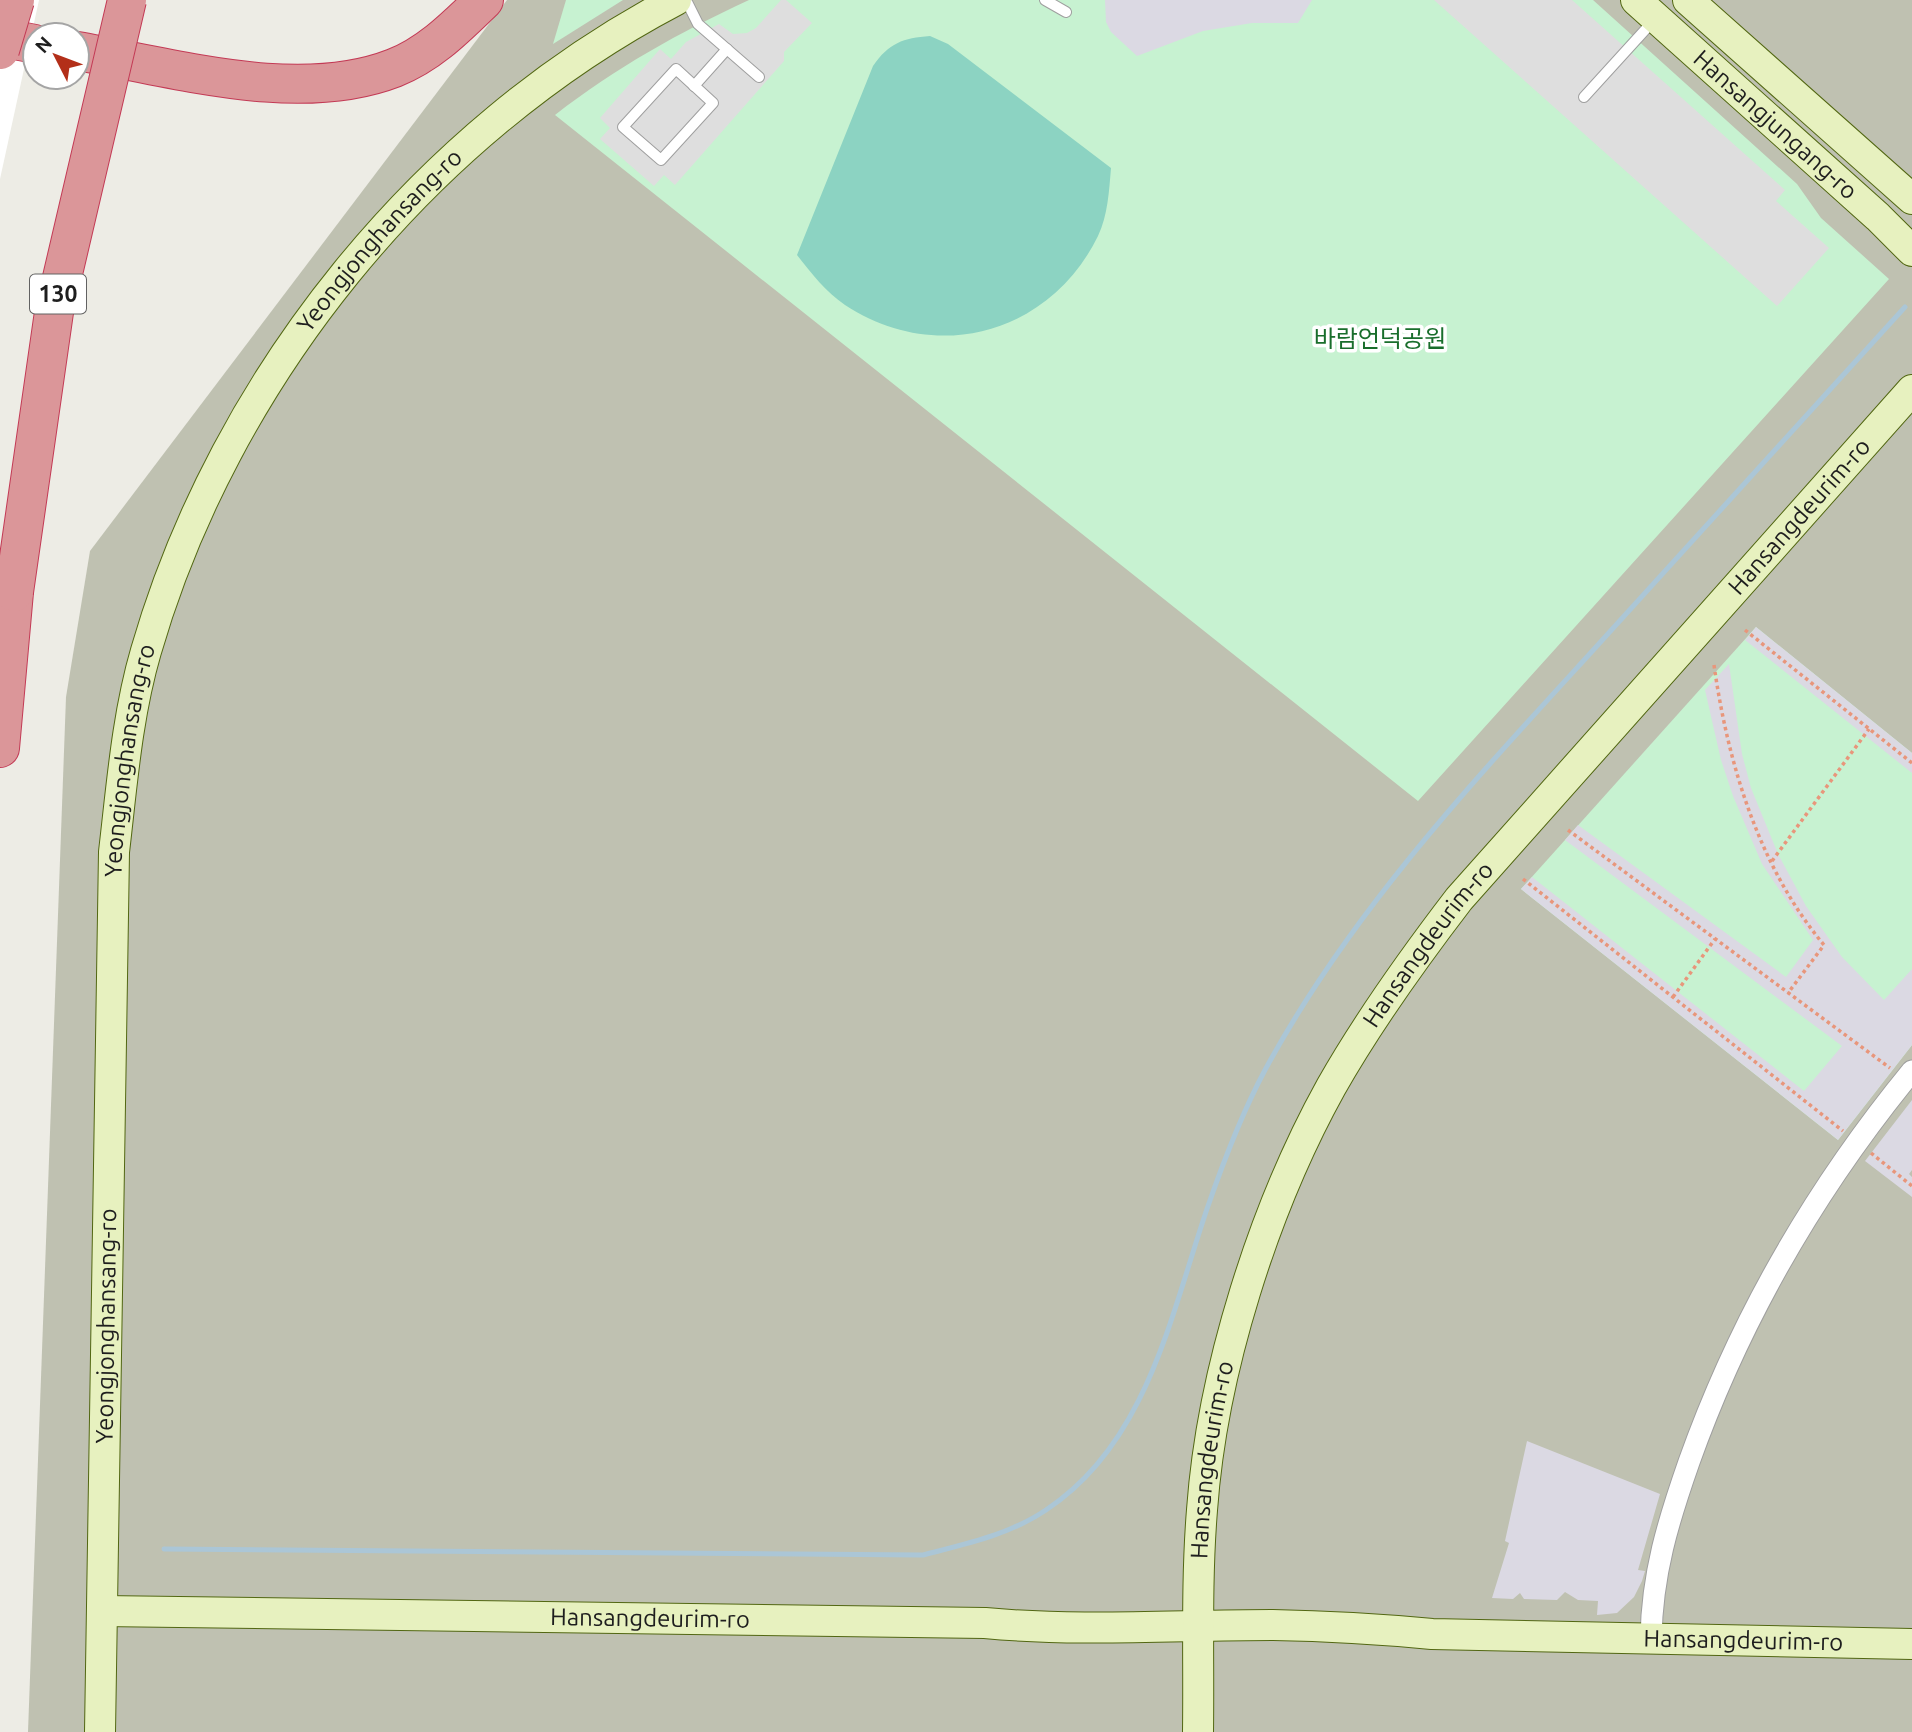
<svg xmlns="http://www.w3.org/2000/svg" width="1912" height="1732" font-family="Ubuntu,'Noto Sans KR',sans-serif">
	<style>
		.construction { fill: #bfc1b1 }
		.park { fill: #c7f2d1 }
		.pitch { fill: #8cd3c2 }
		.parking { fill: #dedede }
		.plaza { fill: #dbd9e3 }
		.pier { fill: #fff }
		.lines { fill: none; stroke-linecap: round; stroke-linejoin: round }
		.stream { stroke: #abc6d6; stroke-width: 5 }
		.lane-casing { stroke: #9f9f9f; stroke-width: 12 }
		.street-casing { stroke: #9f9f9f; stroke-width: 23 }
		.secondary-casing { stroke: #526712; stroke-width: 32 }
		.highway-casing { stroke: #c33a55; stroke-width: 40 }
		.path { stroke: #e8967b; stroke-width: 3.5; stroke-dasharray: 3.5 3.5; stroke-linecap: butt }
		.lane { stroke: #fff; stroke-width: 10 }
		.street { stroke: #fff; stroke-width: 21 }
		.secondary { stroke: #e7f1bf; stroke-width: 30 }
		.highway { stroke: #db9699; stroke-width: 38 }
		.highway-bridge-casing { stroke: #c33a55; stroke-width: 40; stroke-linecap: butt }
		.highway-bridge { stroke: #db9699; stroke-width: 38 }
		.labels { text-anchor: middle; stroke-width: 7; stroke-linejoin: round; paint-order: stroke }
		.shield { fill: #fff; stroke: #626262; stroke-width: 2 }
		.shield-label { font-size: 23px; font-weight: bold; fill: #1e1e1e }
		.street-label { font-size: 24px; fill: #1e1e1e; stroke: #fff }
		.park-label { font-size: 24px; fill: #196e2c; stroke: #fff }
	</style>
	<rect width="100%" height="100%" fill="#edece5"/>
	<polygon class="construction" points="507,0 1912,0 1912,1732 28,1732 66,697 90,551"/>
	<g class="park">
		<polygon points="566,0 623,0 553,44"/>
		<path d="M749,0h844l204,184 24,34 68,61 -471,522 -863,-686c60,-47 125,-83 194,-115z"/>
		<polygon points="1756,627 1912,753 1912,1045 1838,1140 1521,889"/>
	</g>
	<path class="pitch" d="M930,36l18,8 163,124c-2,23 -3,47 -13,68 -48,98 -162,129 -253,69 -19,-13 -34,-32 -48,-50l76,-189c16,-23 30,-28 57,-30z"/>
	<g class="parking">
		<polygon points="781,0 786,0 812,23 784,52 784,61 675,185 664,175 654,186 600,139 610,128 600,118 660,49 671,59 686,42 719,24 733,34 747,33 756,28"/>
		<polygon points="1434,0 1572,0 1785,190 1776,201 1829,248 1777,306"/>
	</g>
	<g class="plaza">
		<polygon points="1105,0 1312,0 1298,23 1252,23 1203,31 1137,56 1111,32 1106,22"/>
		<polygon points="1756,627 1912,753 1912,773 1745,640"/>
		<polygon points="1729,664 1742,754 1751,788 1778,854 1806,906 1842,957 1884,1000 1912,969 1912,1045 1838,1140 1521,889 1532,877 1804,1091 1842,1046 1565,840 1578,825 1786,977 1813,940 1762,864 1733,796 1721,760 1705,690"/>
		<polygon points="1912,1100 1912,1170 1909,1174 1912,1177 1912,1197 1865,1161"/>
		<polygon points="1527,1441 1660,1494 1638,1570 1645,1571 1642,1581 1634,1597 1617,1613 1597,1615 1598,1601 1578,1600 1565,1592 1557,1600 1524,1599 1520,1593 1513,1599 1492,1598 1509,1543 1505,1541"/>
	</g>
	<polygon class="pier" points="0,0 39,0 0,179"/>
	<g class="lines">
		<path class="stream" d="M164,1549l759,6c42,-11 86,-20 123,-45 102,-67 125,-197 162,-304 16,-46 34,-93 57,-136 84,-155 202,-282 321,-412 106,-117 213,-234 319,-351"/>
		<defs>
			<g id="lane">
				<polyline points="686,0 698,24 759,77"/>
				<polyline points="1045,0 1066,12"/>
				<polygon points="676,69 713,103 661,160 623,127"/>
				<polyline points="694,86 727,49"/>
				<polyline points="1584,97 1655,19"/>
			</g>
			<path id="street" d="M1651,1638c1,-64 17,-116 38,-176 51,-143 127,-274 223,-391"/>
			<g id="secondary">
				<path id="s1" d="M1636,0l242,217 34,34"/>
				<polyline points="1688,0 1912,199"/>
				<path id="s2" d="M102,1611l883,12c96,9 191,2 288,2 53,1 106,4 159,9l480,10"/>
				<path id="s3" d="M100,1732l14,-880c8,-68 13,-136 32,-201 79,-273 278,-519 530,-651"/>
				<path id="s4" d="M1198,1732c1,-74 -2,-148 4,-222 10,-139 62,-302 129,-423 38,-67 82,-128 128,-188l453,-509"/>
			</g>
			<g id="highway">
				<polyline points="0,37 35,44"/>
				<path d="M77,51c98,17 222,54 317,17 36,-14 63,-42 90,-68"/>
				<polyline points="0,748 14,592"/>
			</g>
		</defs>
		<use href="#lane" class="lane-casing"/>
		<use href="#street" class="street-casing"/>
		<use href="#secondary" class="secondary-casing"/>
		<use href="#highway" class="highway-casing"/>
		<g class="path">
			<polyline points="1745,630 1912,763"/>
			<path d="M1714,665c14,99 45,202 110,280l-36,48"/>
			<polyline points="1568,830 1890,1068"/>
			<polyline points="1772,861 1869,729"/>
			<polyline points="1523,879 1843,1131"/>
			<polyline points="1673,997 1715,939"/>
			<polyline points="1871,1153 1912,1186"/>
		</g>
		<use href="#lane" class="lane"/>
		<use href="#street" class="street"/>
		<use href="#secondary" class="secondary"/>
		<use href="#highway" class="highway"/>
		<defs>
			<g id="highway-bridge">
				<polyline points="0,50 15,0"/>
				<polyline points="14,592 54,312 127,0"/>
			</g>
		</defs>
		<use href="#highway-bridge" class="highway-bridge-casing"/>
		<use href="#highway-bridge" class="highway-bridge"/>
	</g>
	<g class="labels">
		<rect class="shield" x="30" y="274.5" width="56" height="39" rx="5"/>
		<g class="shield-label">
			<text x="58" y="302">130</text>
		</g>
		<g class="street-label">
			<text dy="8" stroke="none"><textPath href="#s1" startOffset="187">Hansangjungang-ro</textPath></text>
			<text dy="8" stroke="none"><textPath href="#s3" startOffset="1561">Yeongjonghansang-ro</textPath></text>
			<text dy="8" stroke="none"><textPath href="#s4" startOffset="1407">Hansangdeurim-ro</textPath></text>
			<text dy="8" stroke="none"><textPath href="#s3" startOffset="973">Yeongjonghansang-ro</textPath></text>
			<text dy="8" stroke="none"><textPath href="#s4" startOffset="840">Hansangdeurim-ro</textPath></text>
			<text dy="8" stroke="none"><textPath href="#s3" startOffset="406">Yeongjonghansang-ro</textPath></text>
			<text dy="8" stroke="none"><textPath href="#s4" startOffset="273">Hansangdeurim-ro</textPath></text>
			<text dy="8" stroke="none"><textPath href="#s2" startOffset="548">Hansangdeurim-ro</textPath></text>
			<text dy="8" stroke="none"><textPath href="#s2" startOffset="1642">Hansangdeurim-ro</textPath></text>
		</g>
		<g class="park-label">
			<text x="1380" y="347">바람언덕공원</text>
		</g>
	</g>
	<g transform="translate(56 56) rotate(312)"><circle r="33" fill="#ffffff" stroke="#a5a5a5" stroke-width="2"/>
	<path d="M0-5L12 26L0 18L-12 26Z" fill="#b32f19"/>
	<text y="-10" font-size="19" font-weight="bold" text-anchor="middle" fill="#1e1e1e">N</text>
	</g>
</svg>
